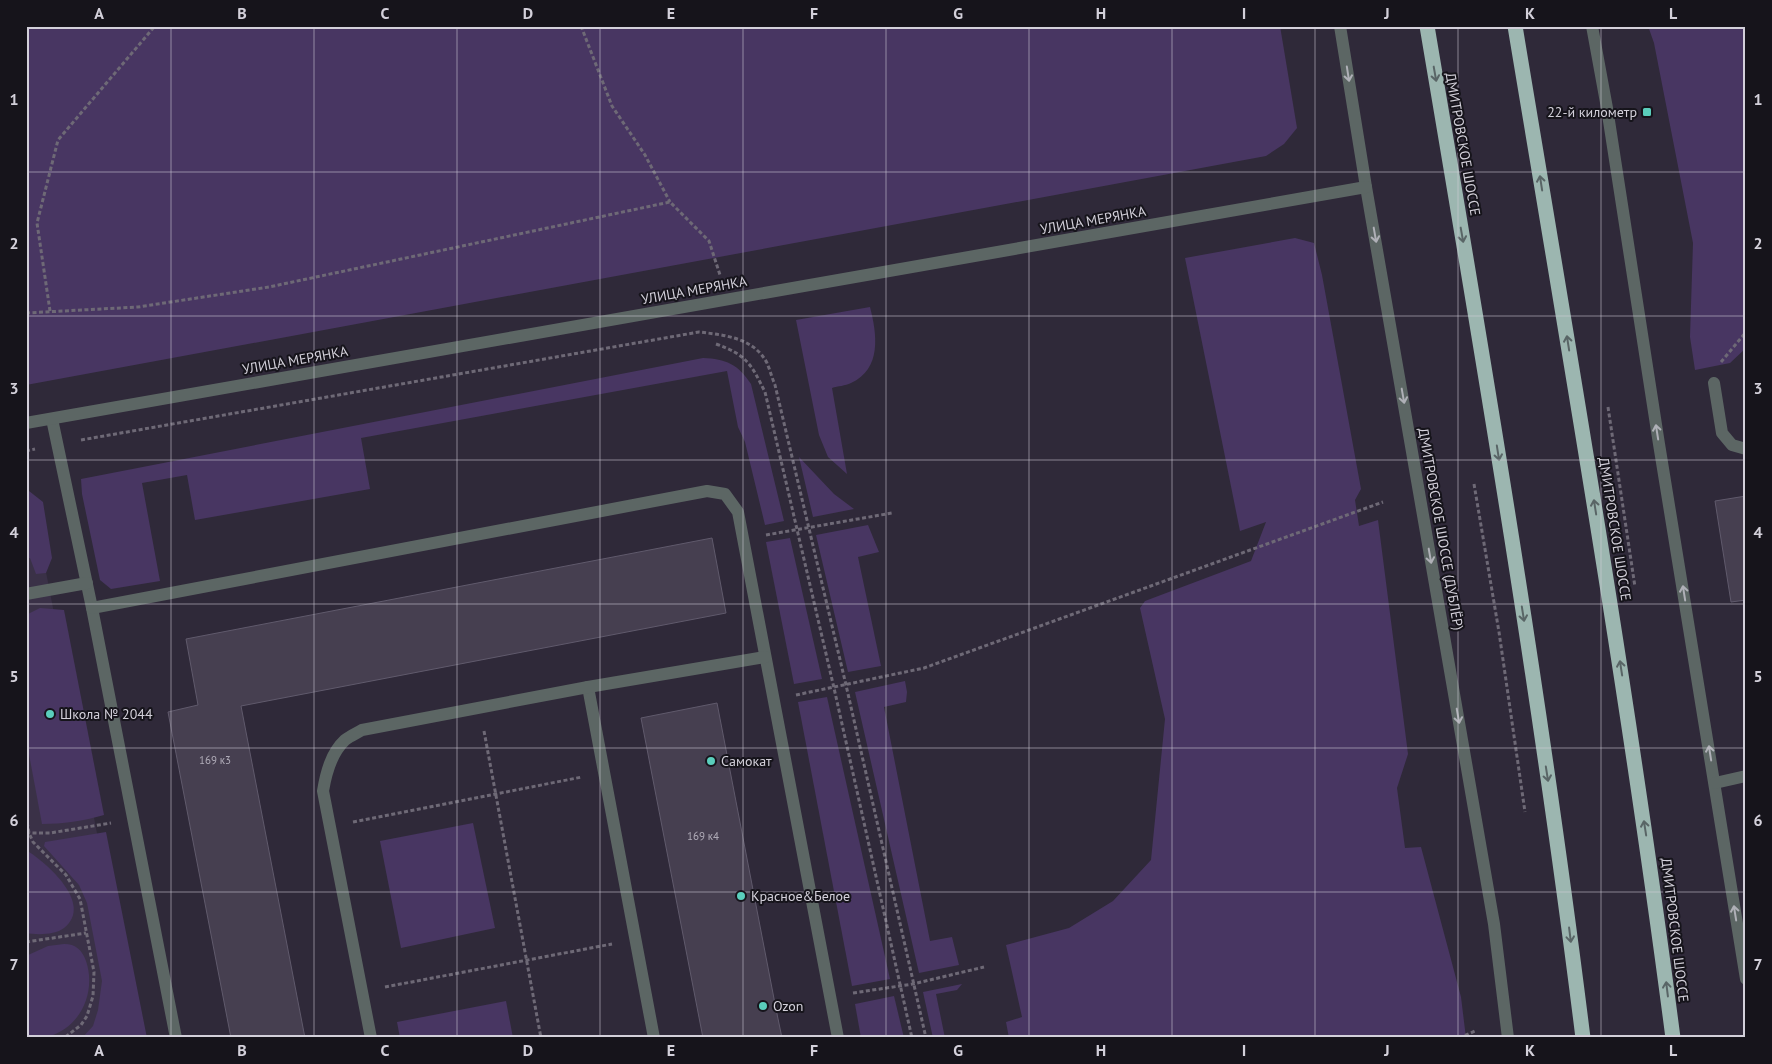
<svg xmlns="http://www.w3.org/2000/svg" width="1772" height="1064" font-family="'PT Sans',sans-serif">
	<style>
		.built { fill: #3a3147 }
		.green { fill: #483662 }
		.building { fill: #463f50; stroke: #605a6c }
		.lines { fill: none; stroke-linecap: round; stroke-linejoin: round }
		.path { stroke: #6e6976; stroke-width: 3; stroke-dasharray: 4 2.5; stroke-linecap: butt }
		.minor { stroke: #5c6664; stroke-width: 12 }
		.highway { stroke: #9cb6b0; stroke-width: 15 }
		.oneway { stroke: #afb0b7 }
		.oneway2 { stroke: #596566 }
		.grid { fill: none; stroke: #d3d0da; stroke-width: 1; stroke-opacity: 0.55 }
		.poi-dot { fill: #5acebc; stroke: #16141b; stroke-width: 2 }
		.labels { text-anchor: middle; stroke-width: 4; stroke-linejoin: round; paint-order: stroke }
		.number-label { font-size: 11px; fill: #b0acb8 }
		.poi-label { font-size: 14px; fill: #d3d0da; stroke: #16141b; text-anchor: start }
		.street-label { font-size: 14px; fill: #d3d0da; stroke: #16141b }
		.neatline { fill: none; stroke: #d3d0da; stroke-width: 2 }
		.grid-label { font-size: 16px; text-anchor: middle; font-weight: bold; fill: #d3d0da }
	</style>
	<rect width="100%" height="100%" fill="#2f2939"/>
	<polygon class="built" points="37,526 137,1038 26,1038 26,528"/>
	<g class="green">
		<polygon points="26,26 1280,26 1297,128 1284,144 1266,156 26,385"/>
		<polygon points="1648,26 1746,26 1746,348 1730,363 1695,370 1690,337 1693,243 1654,43"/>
		<polygon points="1295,238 1314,243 1322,275 1361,489 1355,500 1359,526 1378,520 1408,754 1397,788 1405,848 1421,847 1461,997 1466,1038 1009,1038 1006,1022 1022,1017 1006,945 1069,928 1113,901 1151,860 1165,719 1140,608 1145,601 1251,561 1266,522 1240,531 1185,258"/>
		<path d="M870,307c7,27 12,62 -19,76 -6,3 -13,3 -19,5l15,86 -19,-17 -9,-22 -23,-115z"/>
		<path d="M703,358c23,1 35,6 48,26l33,137 -19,4 -20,-83 -7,-15 -11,-56 -366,67 9,51 -175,31 -8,-45 -45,8 18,98 -49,8 -11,-9 -18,-86 -1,-15z"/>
		<polygon points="799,457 834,494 854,509 813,517"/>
		<polygon points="29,491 43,502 52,558 46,573 36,574 30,558 26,559 26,492"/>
		<polygon points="868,525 879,552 858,557 881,666 848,672 816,535"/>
		<polygon points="790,538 822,679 794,684 766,542"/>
		<path d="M40,608l24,2 40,205c-20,6 -42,9 -62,9l-16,-86v-123z"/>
		<polygon points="905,681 907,692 906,702 884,707 930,941 952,937 959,965 919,973 855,692"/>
		<polygon points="827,697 890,979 852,986 798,702"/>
		<polygon points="473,823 495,928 401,948 380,841"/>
		<polygon points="106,832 147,1038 82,1038 93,1026 98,1010 102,981 87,903 79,885 44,846 45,842"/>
		<path d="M26,850c21,13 68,54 38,78 -9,7 -27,7 -38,5z"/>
		<path d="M64,944c12,0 18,6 22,17 11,32 -7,69 -40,76 -6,2 -14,1 -20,1v-82l22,-10z"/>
		<polygon points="962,984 957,990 936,994 945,1038 933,1038 923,992"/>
		<polygon points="894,996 904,1038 861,1038 855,1004"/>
		<polygon points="506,1001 513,1038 400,1038 397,1022"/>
	</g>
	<g class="building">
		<polygon points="1746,496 1746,600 1731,602 1715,501"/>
		<polygon points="712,538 726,613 241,706 305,1038 231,1038 168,712 198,705 186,639"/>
		<polygon points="717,703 776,1009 782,1038 703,1038 641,718"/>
	</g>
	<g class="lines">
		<g class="path">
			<polyline points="581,26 612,106 645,155 670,202"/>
			<polyline points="50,311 37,223 58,140 155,26"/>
			<polyline points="26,313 138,307 269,287 670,202 709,241 720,275"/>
			<path d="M716,344c31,11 35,20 49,48l69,296 78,350"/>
			<polyline points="1721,362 1746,332"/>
			<polyline points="1608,407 1635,587"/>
			<path d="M81,440l618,-108c26,3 55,6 68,31 3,7 5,15 8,22l71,300 80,353"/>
			<polyline points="26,451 35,449"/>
			<polyline points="1474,484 1499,632 1525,812"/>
			<polyline points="766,535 892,513"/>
			<polyline points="796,695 924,668 1383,502"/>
			<polyline points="484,731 541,1038"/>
			<polyline points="26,816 29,833 33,842 66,875 80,899 94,972 93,996 87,1016 81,1025 64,1038"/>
			<polyline points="353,822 582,777"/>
			<polyline points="26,833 50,833 111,823"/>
			<polyline points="26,942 86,933"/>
			<polyline points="385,987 612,944"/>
			<polyline points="853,993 913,984 984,967"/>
			<polyline points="1459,1038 1475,1031"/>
		</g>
		<g class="minor">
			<polyline points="1340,26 1366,187 1494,924 1508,1038"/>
			<polyline points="1592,26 1607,108 1659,444 1746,979"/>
			<polyline points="1714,383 1722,433 1732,445 1746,449"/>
			<polyline points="52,419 92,608 176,1038"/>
			<polyline points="26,423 1366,187"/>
			<polyline points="26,594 87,583"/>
			<polyline points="92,608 707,491 725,494 738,512 838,1038"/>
			<polyline points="588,687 654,1038"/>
			<polyline points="1715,783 1746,776"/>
			<path d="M371,1038l-48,-247c3,-18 8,-38 22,-51 5,-4 12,-7 17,-10l226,-43 177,-30"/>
		</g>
		<g class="highway">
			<path d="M1427,26c57,337 114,673 156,1012"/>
			<path d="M1515,26c56,337 114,673 158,1012"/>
		</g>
	</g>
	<defs><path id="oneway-shaft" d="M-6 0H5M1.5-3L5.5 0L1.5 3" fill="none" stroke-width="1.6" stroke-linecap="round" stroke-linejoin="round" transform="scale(1.25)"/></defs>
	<g class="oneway">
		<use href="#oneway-shaft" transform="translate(1348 74) rotate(81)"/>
		<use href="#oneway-shaft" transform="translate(1375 235) rotate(80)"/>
		<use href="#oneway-shaft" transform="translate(1403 396) rotate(80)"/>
		<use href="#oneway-shaft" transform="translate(1657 432) rotate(-99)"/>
		<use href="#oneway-shaft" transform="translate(1430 556) rotate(80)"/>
		<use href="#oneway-shaft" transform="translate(1684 593) rotate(-99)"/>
		<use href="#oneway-shaft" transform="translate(1458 716) rotate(80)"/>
		<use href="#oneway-shaft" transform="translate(1710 753) rotate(-99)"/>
		<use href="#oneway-shaft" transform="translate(1735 913) rotate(-99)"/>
	</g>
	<g class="oneway2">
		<use href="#oneway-shaft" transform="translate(1435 74) rotate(80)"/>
		<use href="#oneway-shaft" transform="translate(1541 183) rotate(-99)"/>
		<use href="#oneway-shaft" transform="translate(1462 235) rotate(80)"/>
		<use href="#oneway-shaft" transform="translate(1568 343) rotate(-99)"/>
		<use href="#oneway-shaft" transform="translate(1498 453) rotate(81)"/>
		<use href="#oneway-shaft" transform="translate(1595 507) rotate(-99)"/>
		<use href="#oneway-shaft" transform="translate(1523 614) rotate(81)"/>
		<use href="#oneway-shaft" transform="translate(1621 668) rotate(-99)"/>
		<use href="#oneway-shaft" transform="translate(1547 774) rotate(81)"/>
		<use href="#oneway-shaft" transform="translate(1645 828) rotate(-99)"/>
		<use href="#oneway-shaft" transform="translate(1570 935) rotate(83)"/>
		<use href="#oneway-shaft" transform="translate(1667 989) rotate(-97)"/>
	</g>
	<path class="grid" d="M171,26v1012M314,26v1012M457,26v1012M600,26v1012M743,26v1012M886,26v1012M1029,26v1012M1172,26v1012M1315,26v1012M1458,26v1012M1601,26v1012M26,172h1720M26,316h1720M26,460h1720M26,604h1720M26,748h1720M26,892h1720"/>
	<g class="poi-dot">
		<rect x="1642" y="107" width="10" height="10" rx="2.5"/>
		<circle cx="50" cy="714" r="5"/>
		<circle cx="711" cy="761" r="5"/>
		<circle cx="741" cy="896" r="5"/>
		<circle cx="763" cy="1006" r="5"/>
	</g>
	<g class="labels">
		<g class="number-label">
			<text x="215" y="764">169 к3</text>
			<text x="703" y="840">169 к4</text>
		</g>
		<g class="poi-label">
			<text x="1637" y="117" text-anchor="end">22-й километр</text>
			<text x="60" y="719">Школа № 2044</text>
			<text x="721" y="766">Самокат</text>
			<text x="751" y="901">Красное&amp;Белое</text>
			<text x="773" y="1011">Ozon</text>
		</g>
		<g class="street-label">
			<text transform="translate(1463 144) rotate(80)" y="5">ДМИТРОВСКОЕ ШОССЕ</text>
			<text transform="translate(1093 220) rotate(-10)" y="5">УЛИЦА МЕРЯНКА</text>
			<text transform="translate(694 290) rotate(-10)" y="5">УЛИЦА МЕРЯНКА</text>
			<text transform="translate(295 360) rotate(-10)" y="5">УЛИЦА МЕРЯНКА</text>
			<text transform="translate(1441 529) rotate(80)" y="5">ДМИТРОВСКОЕ ШОССЕ (ДУБЛЁР)</text>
			<text transform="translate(1615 529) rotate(81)" y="5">ДМИТРОВСКОЕ ШОССЕ</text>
			<text transform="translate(1675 930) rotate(83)" y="5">ДМИТРОВСКОЕ ШОССЕ</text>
		</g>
	</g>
	<rect width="1772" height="1064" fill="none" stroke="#16141b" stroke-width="55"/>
	<rect x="28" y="28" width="1716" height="1008" class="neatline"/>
	<g class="grid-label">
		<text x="99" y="19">A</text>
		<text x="242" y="19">B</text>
		<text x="385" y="19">C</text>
		<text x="528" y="19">D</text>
		<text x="671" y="19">E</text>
		<text x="814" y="19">F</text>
		<text x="958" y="19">G</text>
		<text x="1101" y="19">H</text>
		<text x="1244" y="19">I</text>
		<text x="1387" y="19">J</text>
		<text x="1530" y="19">K</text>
		<text x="1673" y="19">L</text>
		<text x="14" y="105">1</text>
		<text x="1758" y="105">1</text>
		<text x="14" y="249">2</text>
		<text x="1758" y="249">2</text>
		<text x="14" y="394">3</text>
		<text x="1758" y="394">3</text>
		<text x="14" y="538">4</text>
		<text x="1758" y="538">4</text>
		<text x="14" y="682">5</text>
		<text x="1758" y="682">5</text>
		<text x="14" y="826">6</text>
		<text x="1758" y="826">6</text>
		<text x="14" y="970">7</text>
		<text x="1758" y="970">7</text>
		<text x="99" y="1056">A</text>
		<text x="242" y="1056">B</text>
		<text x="385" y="1056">C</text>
		<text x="528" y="1056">D</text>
		<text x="671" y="1056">E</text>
		<text x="814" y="1056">F</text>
		<text x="958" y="1056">G</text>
		<text x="1101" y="1056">H</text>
		<text x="1244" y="1056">I</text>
		<text x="1387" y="1056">J</text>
		<text x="1530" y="1056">K</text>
		<text x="1673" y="1056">L</text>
	</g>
</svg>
